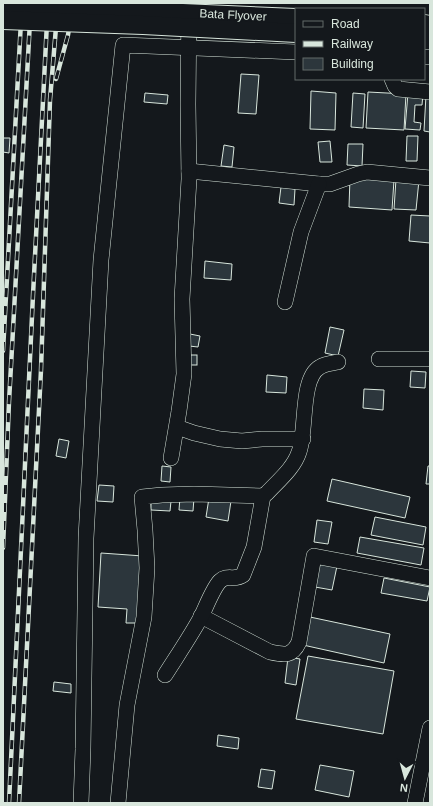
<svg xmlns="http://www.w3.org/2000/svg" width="433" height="806" font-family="Helvetica,sans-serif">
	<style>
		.building { fill: #2c363c; stroke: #d8e6dc }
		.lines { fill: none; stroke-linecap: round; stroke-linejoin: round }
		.minor-casing { stroke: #d8e6dc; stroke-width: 16 }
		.major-casing { stroke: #d8e6dc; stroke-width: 20 }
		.minor { stroke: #14181c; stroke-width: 15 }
		.major { stroke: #14181c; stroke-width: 18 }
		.rail-casing { stroke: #d8e6dc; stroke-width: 4.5 }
		.rail { stroke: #14181c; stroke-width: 3; stroke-dasharray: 9; stroke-linecap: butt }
		.major-bridge-casing { stroke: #d8e6dc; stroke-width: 20; stroke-linecap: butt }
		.major-bridge { stroke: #14181c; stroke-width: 18 }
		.labels { text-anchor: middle; stroke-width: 3; stroke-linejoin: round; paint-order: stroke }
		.street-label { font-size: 12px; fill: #d8e6dc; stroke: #14181c }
	</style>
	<rect width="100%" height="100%" fill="#14181c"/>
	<g class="building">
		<polygon points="241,74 259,75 256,114 238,113"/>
		<polygon points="311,91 336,93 335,130 310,129"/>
		<polygon points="368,92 406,94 404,130 366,128"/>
		<polygon points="145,93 168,95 167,104 144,102"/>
		<polygon points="353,93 365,94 363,128 351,127"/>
		<polygon points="408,93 423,94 422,105 415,105 414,122 421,123 420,130 405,129"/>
		<polygon points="426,95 430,95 430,132 424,131"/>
		<polygon points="407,136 418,136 417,161 406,161"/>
		<polygon points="3,138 10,138 9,153 3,152"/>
		<polygon points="330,141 332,162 320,162 318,142"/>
		<polygon points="348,144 363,144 362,166 347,165"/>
		<polygon points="224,145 234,147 232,167 221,166"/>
		<polygon points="350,178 394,180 392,210 349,207"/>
		<polygon points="396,179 419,180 416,210 394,209"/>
		<polygon points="281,187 295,189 294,205 279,203"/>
		<polygon points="411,215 430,216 430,243 409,241"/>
		<polygon points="205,261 232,264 231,280 204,278"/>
		<polygon points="330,327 344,330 338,356 325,353"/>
		<polygon points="190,334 200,336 198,347 189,346"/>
		<rect x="189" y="355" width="8" height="10"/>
		<polygon points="411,371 426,372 425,388 410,387"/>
		<polygon points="267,375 287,377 286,393 266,392"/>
		<polygon points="364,389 384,390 383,410 363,408"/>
		<polygon points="59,439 69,441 66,458 56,456"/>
		<polygon points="162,466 171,467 170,482 161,481"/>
		<polygon points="428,466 430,466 430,484 426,484"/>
		<polygon points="332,479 410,497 405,518 327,501"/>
		<polygon points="99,485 114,486 113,502 97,501"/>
		<polygon points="180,497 194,498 193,511 179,510"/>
		<polygon points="209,498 231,501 228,521 206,517"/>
		<polygon points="151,499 171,501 170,511 151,510"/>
		<polygon points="375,517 426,527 423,545 371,535"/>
		<polygon points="317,520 332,522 328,544 314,542"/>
		<polygon points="360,537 424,548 421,565 357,553"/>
		<polygon points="101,553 143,556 138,623 126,623 127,609 98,607"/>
		<polygon points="319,563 337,566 332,590 315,587"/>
		<polygon points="384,578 430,587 427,601 381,593"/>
		<polygon points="310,617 390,634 384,663 303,645"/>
		<polygon points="308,656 394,671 383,734 296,719"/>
		<polygon points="288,657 300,659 296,685 285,683"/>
		<polygon points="54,682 71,684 71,693 53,691"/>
		<polygon points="218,735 239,738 238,749 217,746"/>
		<polygon points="320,765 354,771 349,797 315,790"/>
		<polygon points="261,769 275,771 272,789 258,787"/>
	</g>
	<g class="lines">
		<defs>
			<g id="minor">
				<polyline points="424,57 430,57"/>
				<polyline points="392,79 395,86 398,89 430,92"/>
				<polyline points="189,171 319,184 330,184 358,174 367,172 430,178"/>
				<polyline points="285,302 301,232 319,184"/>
				<polyline points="379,359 430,359"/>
				<polyline points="177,427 194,433 220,439 242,441 262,439 303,439"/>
				<polyline points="171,458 179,411 184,374 182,299 189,179 188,104 189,3"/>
				<path d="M201,616l69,36c14,3 22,5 29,-10l15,-86 116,22"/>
				<path d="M165,675c12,-19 25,-38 36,-58 5,-10 12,-29 19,-36 7,-7 15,0 23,-6l11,-28 9,-51"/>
				<polyline points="81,803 83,749 86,538 101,260 123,45 296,52"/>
				<path d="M118,803l9,-98 17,-88 3,-49 -2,-38 -3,-33 20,-2 32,-1 69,2 4,-3c11,-12 27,-25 32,-41 8,-21 1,-74 21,-85 5,-3 12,-4 18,-5"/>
				<polyline points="415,803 430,728"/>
			</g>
			<g id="major">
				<polyline points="424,24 430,25"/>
				<polyline points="424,40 430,40"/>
			</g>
		</defs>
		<use href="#minor" class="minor-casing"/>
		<use href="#major" class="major-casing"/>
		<use href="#minor" class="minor"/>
		<use href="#major" class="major"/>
		<defs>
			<g id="rail">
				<polyline points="56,79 68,35 73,3"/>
				<polyline points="3,351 22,3"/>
				<polyline points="3,548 9,402 31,3"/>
				<polyline points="9,803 33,295 48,3"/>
				<polyline points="19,803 41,370 50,100 58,3"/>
			</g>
		</defs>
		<use href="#rail" class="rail-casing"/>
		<use href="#rail" class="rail"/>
		<defs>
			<g id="major-bridge">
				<polyline points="3,5 296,18"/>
				<polyline points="3,20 143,25 296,33"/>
			</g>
		</defs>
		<use href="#major-bridge" class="major-bridge-casing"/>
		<use href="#major-bridge" class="major-bridge"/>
	</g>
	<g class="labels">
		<g class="street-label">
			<text transform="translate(233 15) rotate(3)" y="4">Bata Flyover</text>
		</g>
	</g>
	<rect width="433" height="806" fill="none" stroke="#d8e6dc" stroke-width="8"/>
	<rect x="295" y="8" width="130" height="72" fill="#14181c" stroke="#626a69"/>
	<rect x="303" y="21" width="20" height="6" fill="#14181c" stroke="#626a69"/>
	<text x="331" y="28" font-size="12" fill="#d8e6dc">Road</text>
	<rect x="303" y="41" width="20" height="6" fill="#d8e6dc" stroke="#626a69"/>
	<text x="331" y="48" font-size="12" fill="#d8e6dc">Railway</text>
	<rect x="303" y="58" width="20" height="12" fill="#2c363c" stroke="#626a69"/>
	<text x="331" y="68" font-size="12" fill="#d8e6dc">Building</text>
	<g transform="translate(405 778) rotate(186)" stroke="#14181c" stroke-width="3" paint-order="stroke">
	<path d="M0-3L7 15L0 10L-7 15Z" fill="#d8e6dc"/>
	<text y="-6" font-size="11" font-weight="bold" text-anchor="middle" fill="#d8e6dc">N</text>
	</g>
</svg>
